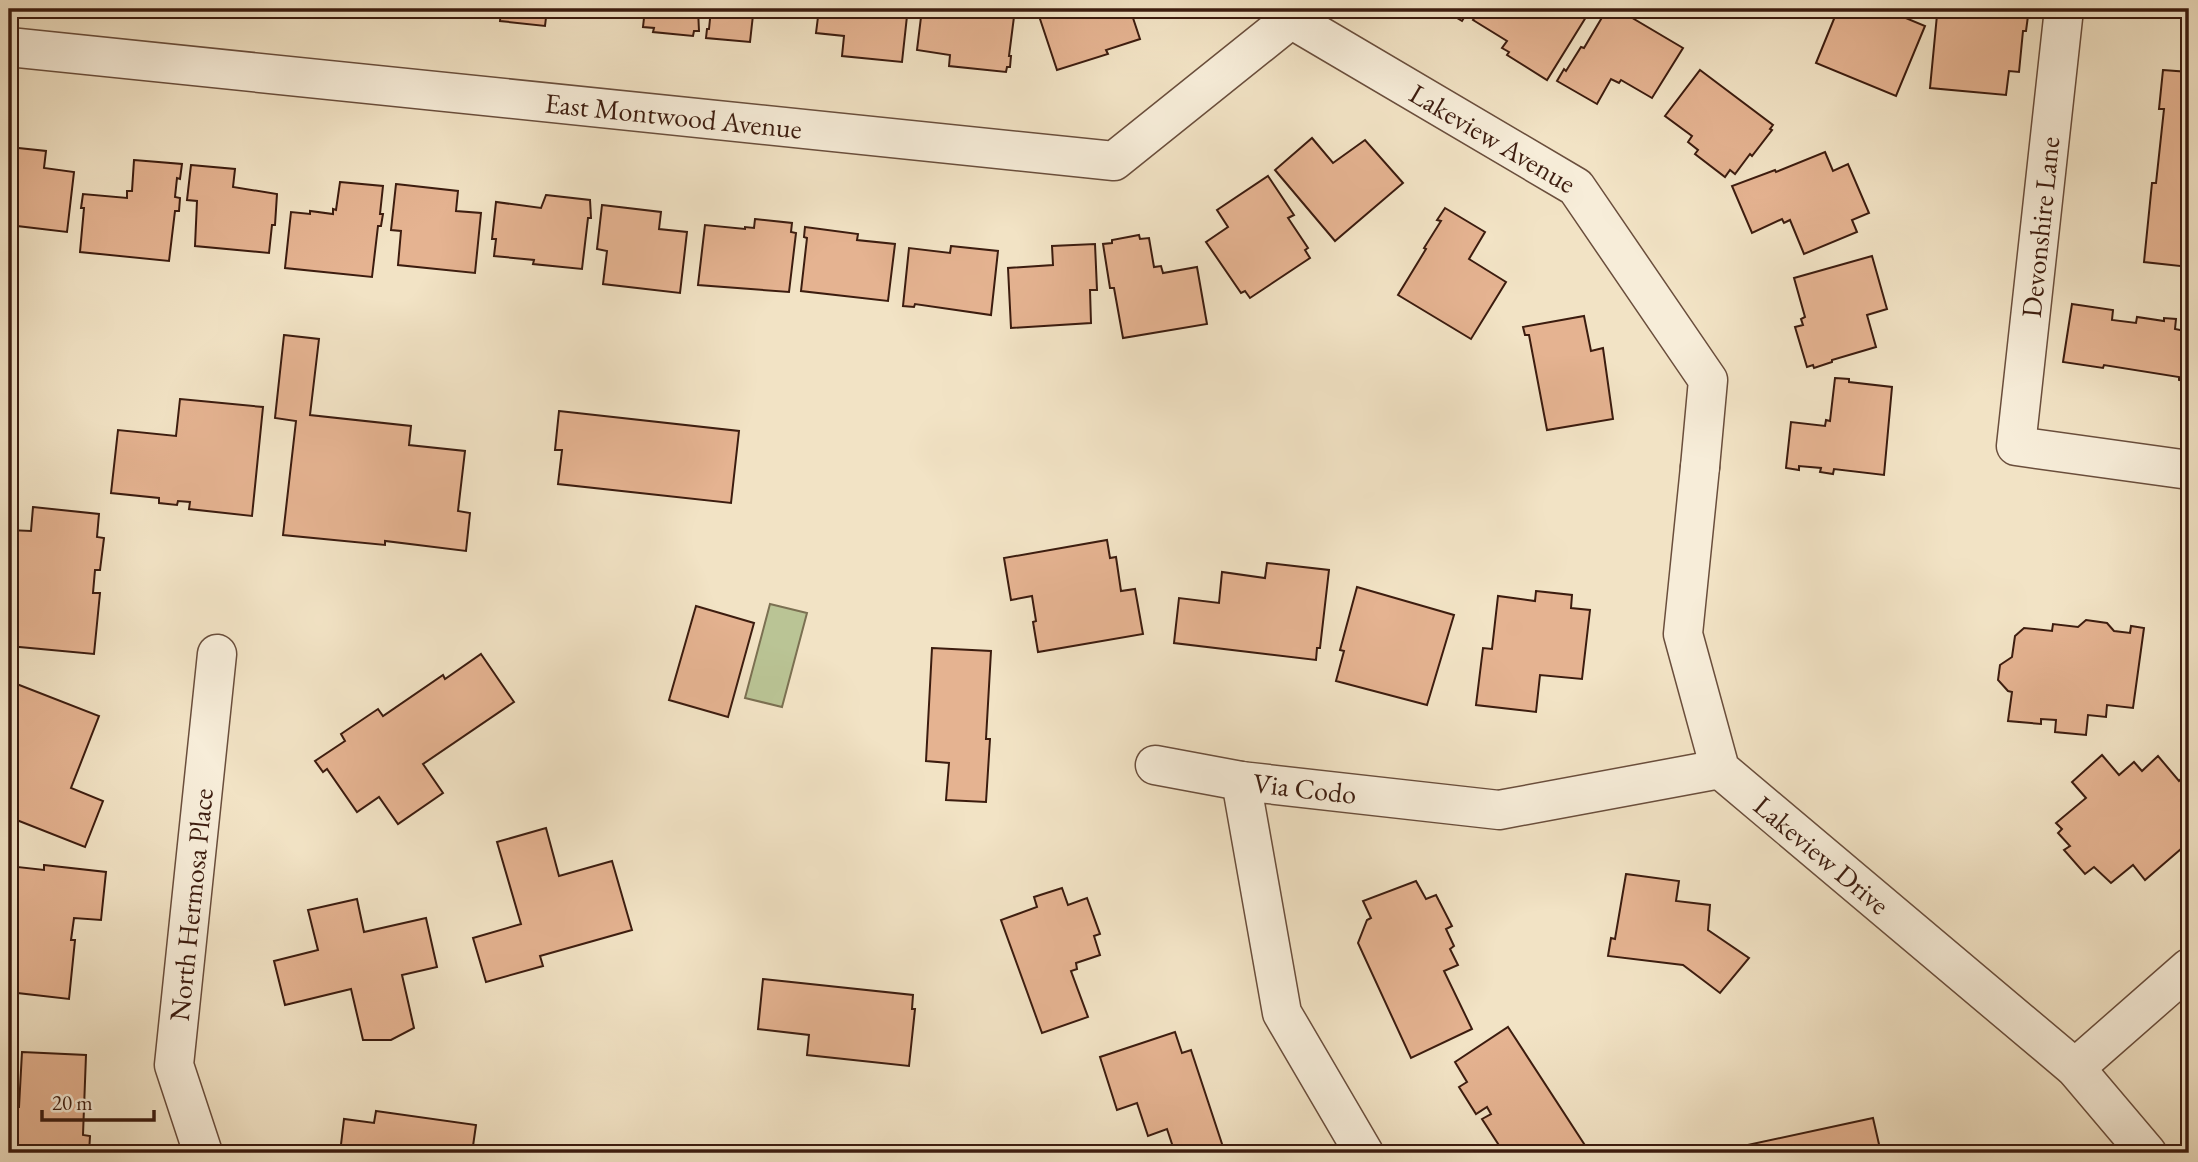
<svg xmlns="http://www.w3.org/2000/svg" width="2198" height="1162" font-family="'EB Garamond',serif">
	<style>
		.green { fill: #bac495; stroke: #7b7052; stroke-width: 2 }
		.building { fill: #e5b391; stroke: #3c1c0f; stroke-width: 2 }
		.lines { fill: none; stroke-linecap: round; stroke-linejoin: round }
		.minor-casing { stroke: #6a4e3c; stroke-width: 41 }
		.tertiary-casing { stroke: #6a4e3c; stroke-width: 41 }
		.minor { stroke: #f7edd9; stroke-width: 38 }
		.tertiary { stroke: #f7edd9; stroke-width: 38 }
		.labels { text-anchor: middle; stroke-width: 6; stroke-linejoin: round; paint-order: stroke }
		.street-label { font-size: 28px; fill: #3c1c0f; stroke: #f7edd9 }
	</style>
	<rect width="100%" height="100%" fill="#f2e3c5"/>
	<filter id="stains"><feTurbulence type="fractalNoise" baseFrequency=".00286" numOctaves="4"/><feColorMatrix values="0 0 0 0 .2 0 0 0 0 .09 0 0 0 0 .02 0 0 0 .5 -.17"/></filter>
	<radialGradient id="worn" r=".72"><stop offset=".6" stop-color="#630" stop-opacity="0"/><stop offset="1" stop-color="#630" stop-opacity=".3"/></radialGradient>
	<polygon class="green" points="770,604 807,613 782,707 745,698"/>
	<g class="building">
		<polygon points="450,9 494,9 493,11 489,11 488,17 449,13"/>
		<polygon points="501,9 547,9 545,26 500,21"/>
		<polygon points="608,9 698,9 699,31 694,31 693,36 653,32 654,28 643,27 644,18 607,15"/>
		<polygon points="711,9 762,9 761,16 753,15 750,42 706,38 707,29 709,29"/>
		<polygon points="819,9 899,9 899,15 907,16 902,62 842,56 844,36 816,33"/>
		<polygon points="922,9 1015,9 1009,56 1011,56 1010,67 1007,67 1006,72 949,66 950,55 917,50"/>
		<polygon points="1051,9 1130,9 1140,39 1106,50 1108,54 1057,70 1038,13"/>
		<polygon points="1442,9 1467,9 1465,12 1467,13 1462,21"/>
		<polygon points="1480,9 1591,9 1547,80 1507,55 1509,52 1502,48 1507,41 1473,20"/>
		<polygon points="1607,9 1617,9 1683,48 1652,98 1621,80 1619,83 1611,79 1597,104 1557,81 1564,69 1566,71 1581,47 1584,48"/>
		<polygon points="1838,9 1898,9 1896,14 1925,26 1896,96 1816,63"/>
		<polygon points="1934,9 1996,9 1996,12 2028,16 2026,31 2023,31 2019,72 2009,71 2006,95 1930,88 1937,15 1934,13"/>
		<polygon points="2100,9 2149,9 2148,18 2100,14"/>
		<polygon points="1700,70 1773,125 1770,129 1772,130 1752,156 1750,154 1735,174 1730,170 1725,177 1695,154 1698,150 1688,142 1692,136 1665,116"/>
		<polygon points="2163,70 2189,72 2189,267 2144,262 2152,183 2156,183 2164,109 2159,109"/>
		<polygon points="1312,138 1333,163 1365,140 1403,183 1335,241 1275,170"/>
		<polygon points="9,147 46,151 44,168 74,172 67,232 9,225"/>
		<polygon points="1825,152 1833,171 1848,164 1869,213 1852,220 1857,232 1804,254 1790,220 1784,223 1782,219 1752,233 1732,186 1775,170 1776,172"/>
		<polygon points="134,160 182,164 180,179 177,178 175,197 180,198 179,211 175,211 169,261 80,252 84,208 81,208 83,194 127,198 127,191 132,191"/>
		<polygon points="191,165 235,169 233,187 277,194 275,225 272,225 269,253 195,246 197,201 187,200"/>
		<polygon points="1268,176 1294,215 1288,218 1308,248 1305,250 1310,258 1250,298 1245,291 1241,293 1206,242 1228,227 1217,210"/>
		<polygon points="340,182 383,186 380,214 383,214 381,226 378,226 372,277 285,268 291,212 310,214 310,211 333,214 333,209 336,210"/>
		<polygon points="396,184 458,191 456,211 481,213 475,273 398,265 401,231 391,230"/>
		<polygon points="546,195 590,200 591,218 588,218 582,269 533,264 534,260 494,256 496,239 492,239 496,202 541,208"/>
		<polygon points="602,205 661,212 659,229 687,232 680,293 603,284 607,251 597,249"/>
		<polygon points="1445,208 1485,232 1469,259 1506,282 1471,339 1398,295 1426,249 1424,248 1441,221 1437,220"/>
		<polygon points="755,219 792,223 791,232 796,233 789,292 698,285 705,225 745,229 745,227 754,228"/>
		<polygon points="805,227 858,234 857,240 895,244 888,301 801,291 807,238 804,237"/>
		<polygon points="1139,235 1140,239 1149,238 1154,267 1161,266 1163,273 1197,267 1207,324 1123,338 1114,288 1110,288 1103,244 1112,243 1112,240"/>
		<polygon points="1095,244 1097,290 1090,290 1091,323 1011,328 1008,268 1053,265 1052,246"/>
		<polygon points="951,246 998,251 991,315 915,304 914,307 903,306 909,248 950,253"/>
		<polygon points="1872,256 1887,309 1867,315 1876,347 1832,360 1832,362 1814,368 1813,365 1807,367 1795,327 1803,325 1801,319 1805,317 1794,278"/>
		<polygon points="2072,304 2113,310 2112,320 2136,323 2137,317 2164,321 2164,318 2176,319 2175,329 2185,331 2187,322 2189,322 2189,382 2179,380 2179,377 2104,365 2103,368 2063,362"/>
		<polygon points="1584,316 1591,351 1603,348 1613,419 1547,430 1529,335 1525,335 1523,327"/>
		<polygon points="284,335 319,339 310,415 411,426 409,445 465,451 458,511 470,513 466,551 385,541 385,545 283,535 296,421 275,418"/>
		<polygon points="1835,378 1849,379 1849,382 1892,387 1884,475 1834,469 1833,474 1820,472 1821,468 1799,466 1799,470 1786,468 1791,422 1825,426 1826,420 1830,421"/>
		<polygon points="180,399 263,407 252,516 189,509 190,502 178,501 177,505 159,503 159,498 111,493 118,430 176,436"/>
		<polygon points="559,411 739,431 731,503 558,484 562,450 555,450"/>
		<polygon points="33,507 99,514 97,537 104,538 100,570 95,570 93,593 100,593 94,654 9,646 9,530 31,531"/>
		<polygon points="1107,540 1110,558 1116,557 1121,591 1135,589 1143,634 1038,652 1033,622 1036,621 1032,596 1011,600 1004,558"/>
		<polygon points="1267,563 1329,570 1320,648 1317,648 1316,660 1174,643 1179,598 1219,603 1222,572 1265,578"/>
		<polygon points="1357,587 1454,615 1427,705 1336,681 1344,651 1340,650"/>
		<polygon points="1536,591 1572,595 1571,608 1590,610 1582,679 1540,675 1536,712 1476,705 1483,648 1492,649 1498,596 1535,601"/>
		<polygon points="696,606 754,623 728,717 669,700"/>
		<polygon points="2086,620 2107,623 2114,631 2130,633 2131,626 2144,628 2133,708 2107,705 2106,717 2088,715 2086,735 2055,732 2056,720 2041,719 2041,724 2008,721 2012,692 2008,691 1998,680 2000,665 2012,657 2015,636 2024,628 2052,631 2053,624 2078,627"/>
		<polygon points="932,648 991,651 986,739 990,739 986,802 946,800 949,763 926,761"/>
		<polygon points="481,654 514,702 423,764 443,793 398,824 379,797 357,812 327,769 323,772 315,761 345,741 341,734 378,709 383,716 443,675 445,679"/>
		<polygon points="9,681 99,716 71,788 103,801 85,847 9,817"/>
		<polygon points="2102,755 2119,775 2134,762 2142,771 2158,756 2179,781 2183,777 2189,784 2189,842 2145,880 2133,865 2111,883 2094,867 2085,874 2064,850 2070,846 2058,833 2062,829 2056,823 2086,798 2072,782"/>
		<polygon points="546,828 559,876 612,861 632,930 540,956 543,966 486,982 473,938 521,924 497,842"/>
		<polygon points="44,865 106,872 101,920 74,918 71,940 75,940 69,999 9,992 9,866 44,870"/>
		<polygon points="1626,874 1679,881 1676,901 1710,905 1708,930 1749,958 1720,993 1683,965 1608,956 1611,938 1615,939"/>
		<polygon points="1416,881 1426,899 1436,895 1452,926 1446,929 1454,946 1450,949 1458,965 1444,971 1472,1029 1411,1058 1358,943 1367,920 1371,918 1363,901"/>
		<polygon points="1062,888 1068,905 1087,898 1100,934 1094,936 1100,955 1076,963 1077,969 1071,971 1088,1017 1042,1033 1001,920 1037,907 1034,897"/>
		<polygon points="357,899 364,932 426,918 437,967 402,975 414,1028 391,1040 363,1040 351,989 285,1005 274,961 318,950 308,910"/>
		<polygon points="763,979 913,995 912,1009 915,1009 909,1066 807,1055 809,1035 758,1029"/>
		<polygon points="1508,1027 1590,1153 1504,1153 1482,1119 1491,1114 1487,1107 1476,1114 1459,1087 1467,1082 1455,1062"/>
		<polygon points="1175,1032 1182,1053 1191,1050 1225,1153 1175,1153 1167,1129 1148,1136 1137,1103 1117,1110 1100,1057"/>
		<polygon points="22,1052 86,1055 83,1135 90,1136 89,1153 9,1153 9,1107 19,1107"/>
		<polygon points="376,1111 476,1125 472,1153 340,1153 344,1119 374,1123"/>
		<polygon points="1873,1118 1881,1153 1730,1153 1729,1149"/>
	</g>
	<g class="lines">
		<defs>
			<g id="minor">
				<path id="s1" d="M1279,9l12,10 285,168 132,193 -8,87"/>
				<polyline points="2064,9 2016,446 2189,470"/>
				<path id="s2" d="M9,47l1105,114 177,-142"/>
				<polyline points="1155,765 1241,781"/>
				<polyline points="2075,1068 2189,968"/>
				<path id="s3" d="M203,1153l-29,-88 43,-411"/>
				<path id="s4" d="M1364,1153l-82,-140 -41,-232 258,29 221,-41"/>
			</g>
			<g id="tertiary">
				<path id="s5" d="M1700,467l-17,167 37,135 355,299 72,85"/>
			</g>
		</defs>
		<use href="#minor" class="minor-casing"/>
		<use href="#tertiary" class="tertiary-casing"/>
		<use href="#minor" class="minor"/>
		<use href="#tertiary" class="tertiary"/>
	</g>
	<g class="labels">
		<g class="street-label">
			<text dy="10" stroke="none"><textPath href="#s2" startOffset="668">East Montwood Avenue</textPath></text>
			<text dy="10" stroke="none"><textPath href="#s1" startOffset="250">Lakeview Avenue</textPath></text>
			<text transform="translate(2040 227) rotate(-84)" y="10">Devonshire Lane</text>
			<text dy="10" stroke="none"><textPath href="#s4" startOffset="462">Via Codo</textPath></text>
			<text dy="10" stroke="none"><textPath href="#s5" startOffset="441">Lakeview Drive</textPath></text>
			<text dy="10" stroke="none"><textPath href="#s3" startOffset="254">North Hermosa Place</textPath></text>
		</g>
	</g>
	<rect width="2198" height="1162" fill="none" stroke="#f2e3c5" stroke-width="35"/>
	<rect x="10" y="10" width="2177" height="1141" fill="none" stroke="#3c1c0f" stroke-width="3.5"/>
	<rect x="18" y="18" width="2163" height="1127" fill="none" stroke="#3c1c0f" stroke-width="2"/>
	<path d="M42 1110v10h112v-10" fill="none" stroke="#3c1c0f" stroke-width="3.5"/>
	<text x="52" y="1110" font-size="21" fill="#3c1c0f" stroke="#f7edd9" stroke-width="5" paint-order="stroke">20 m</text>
	<rect width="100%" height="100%" filter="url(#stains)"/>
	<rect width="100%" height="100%" fill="url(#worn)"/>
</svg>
